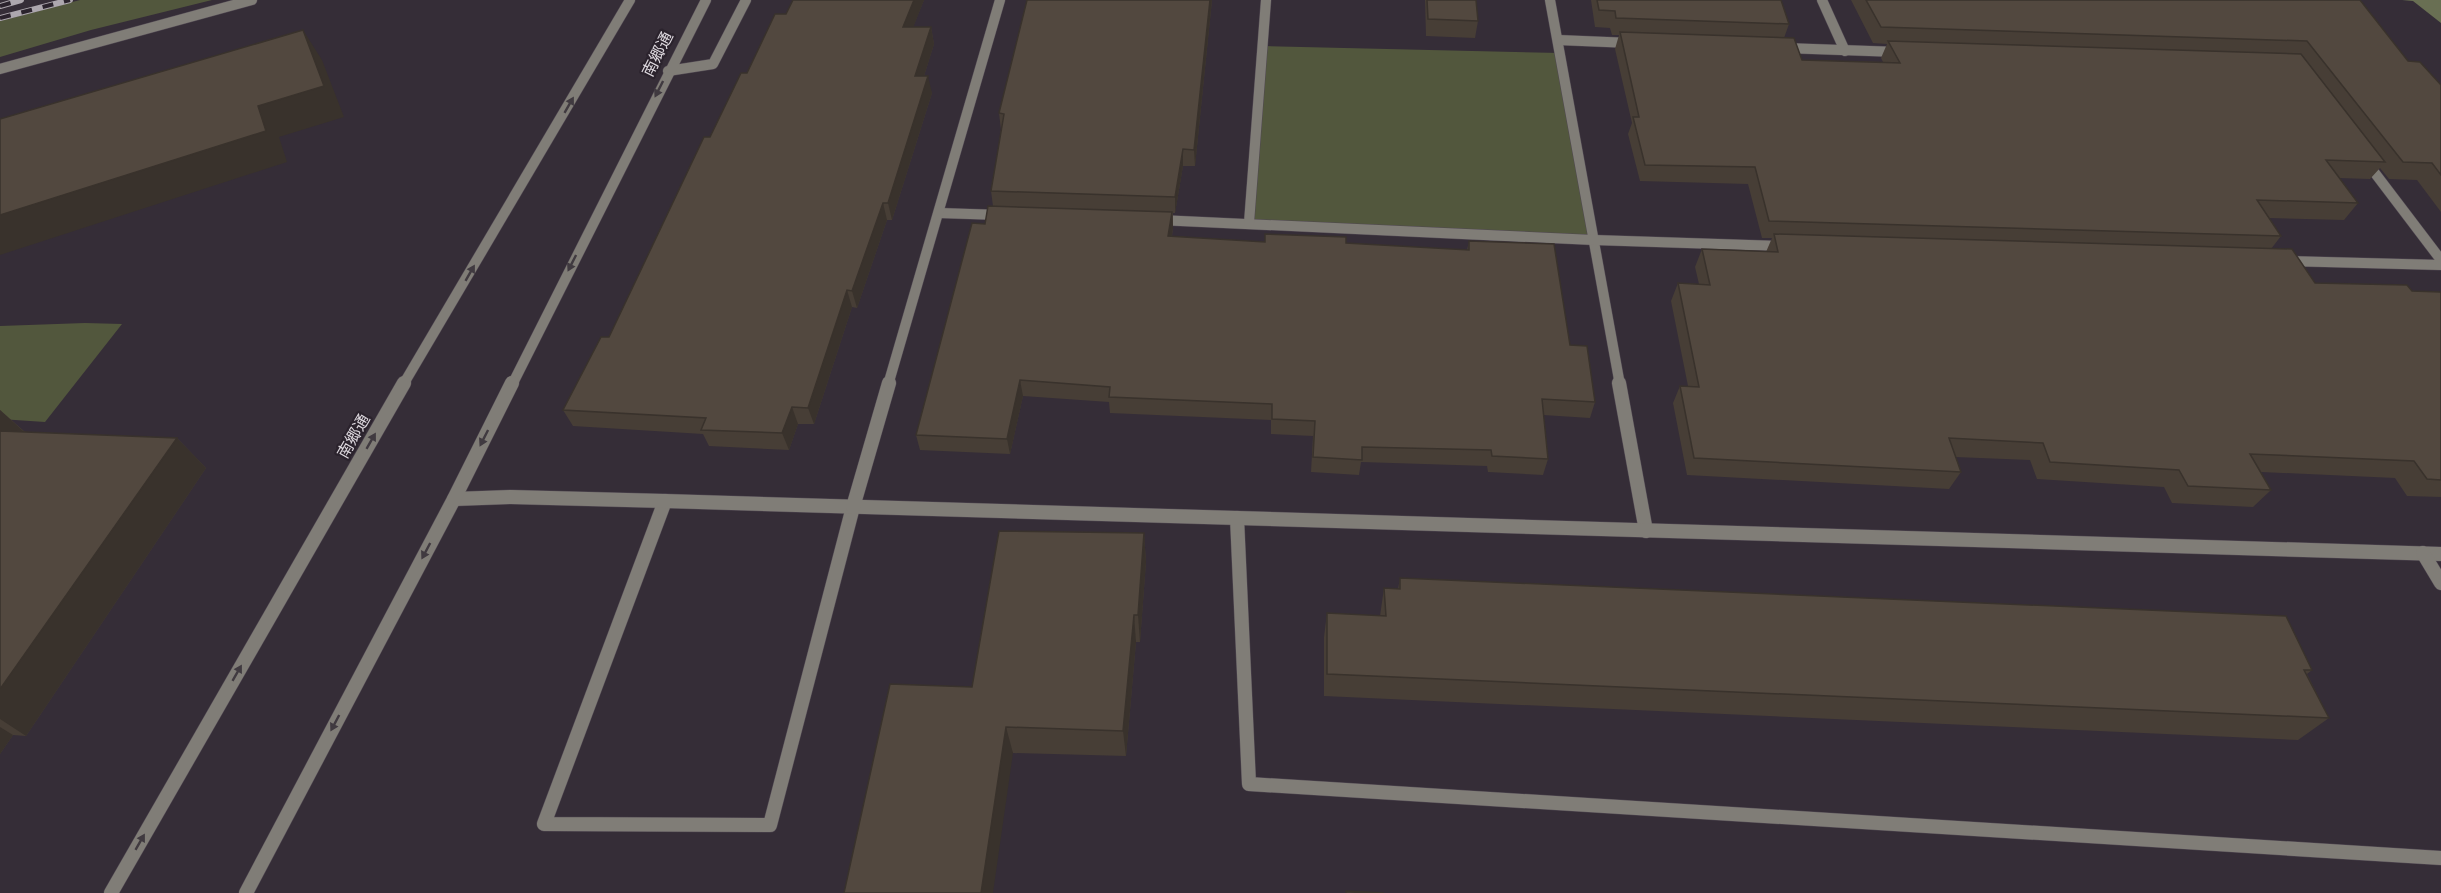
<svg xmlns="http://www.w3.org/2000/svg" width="2441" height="893" font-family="Rubik,'Noto Sans JP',sans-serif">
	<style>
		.green { fill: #52573d }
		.forest { fill: #696f53 }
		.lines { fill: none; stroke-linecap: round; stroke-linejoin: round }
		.service-casing { stroke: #504852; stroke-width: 15 }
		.minor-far1-casing { stroke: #504852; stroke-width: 11 }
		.minor-casing { stroke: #504852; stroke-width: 15 }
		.tertiary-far1-casing { stroke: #504852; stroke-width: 11 }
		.tertiary-casing { stroke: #504852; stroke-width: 15 }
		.service { stroke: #807d77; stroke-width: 14 }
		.minor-far1 { stroke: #807d77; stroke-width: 10 }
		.minor { stroke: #807d77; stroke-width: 14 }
		.tertiary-far1 { stroke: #807d77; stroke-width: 10 }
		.tertiary { stroke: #807d77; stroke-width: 14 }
		.rail-casing { stroke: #ada7ae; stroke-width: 6 }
		.rail { stroke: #2b232d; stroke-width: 4; stroke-dasharray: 11; stroke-linecap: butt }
		.wall { fill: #473e36 }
		.shaded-wall { fill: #39322c }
		.building { fill: #52483f; stroke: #39322c; stroke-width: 1.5 }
		.oneway { fill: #403a40 }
		.labels { text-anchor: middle; stroke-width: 4.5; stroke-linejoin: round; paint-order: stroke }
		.street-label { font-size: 16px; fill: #ddd8de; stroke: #2b232d }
	</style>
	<rect width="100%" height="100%" fill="#352d37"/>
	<g class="green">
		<polygon points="80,0 212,0 91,30 0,57 0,21"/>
		<polygon points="1263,46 1560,53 1594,240 1249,223"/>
		<polygon points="85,323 122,324 45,422 0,419 0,326"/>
	</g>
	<polygon class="forest" points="2402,0 2441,0 2441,23 2413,1"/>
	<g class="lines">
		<defs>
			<g id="service">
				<polyline points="665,501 544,824 770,825 853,507"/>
				<polyline points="1237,518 1249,784 2441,858"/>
			</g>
			<g id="minor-far1">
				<polyline points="1550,0 1620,385"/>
				<polyline points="1822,0 1845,51"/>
				<polyline points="1558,40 1631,43"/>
				<polyline points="1784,48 1898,52"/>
				<polyline points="0,69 252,0"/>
				<polyline points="668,71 713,64 746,0"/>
				<polyline points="2365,160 2441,260"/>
				<polyline points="939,213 1001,215"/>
				<polyline points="1159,220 1594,240 1783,246"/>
				<polyline points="1249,223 1266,0"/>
				<polyline points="2286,261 2441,265"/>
				<polyline points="888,385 1000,0"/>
			</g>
			<g id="minor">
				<polyline points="1619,383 1646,531"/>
				<polyline points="454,499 511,497 665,501 2441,554"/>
				<polyline points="853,507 889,383"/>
				<polyline points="2423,553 2441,583"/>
			</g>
			<g id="tertiary-far1">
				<polyline points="403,385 630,0"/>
				<polyline points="512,385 706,0"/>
			</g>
			<g id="tertiary">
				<polyline points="111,893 404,383"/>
				<polyline points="246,893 454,499 512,383"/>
			</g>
		</defs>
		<use href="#service" class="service-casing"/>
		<use href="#minor-far1" class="minor-far1-casing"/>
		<use href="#minor" class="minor-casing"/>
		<use href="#tertiary-far1" class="tertiary-far1-casing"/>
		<use href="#tertiary" class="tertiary-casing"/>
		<use href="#service" class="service"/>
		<use href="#minor-far1" class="minor-far1"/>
		<use href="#minor" class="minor"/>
		<use href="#tertiary-far1" class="tertiary-far1"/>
		<use href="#tertiary" class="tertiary"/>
		<defs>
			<g id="rail">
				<polyline points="0,6 21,0"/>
				<polyline points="0,18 70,0"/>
			</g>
		</defs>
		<use href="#rail" class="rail-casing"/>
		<use href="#rail" class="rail"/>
	</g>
	<g class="wall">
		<polygon points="924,0 913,27 931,27 934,44 924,76 932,93 892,220 887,220 857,308 852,307 814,424 798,424 789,450 709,446 703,434 573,426 563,410 609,337 710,137 747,73 786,14"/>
		<polygon points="1027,0 1212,0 1195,166 1183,166 1175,213 1173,213 1173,228 1172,236 1265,242 1346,243 1467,250 1469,241 1570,345 1595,402 1590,418 1543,415 1548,459 1543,475 1488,472 1487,466 1361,462 1359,475 1311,472 1313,436 1271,434 1271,420 1110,413 1109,402 1023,396 1010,454 920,450 916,435 985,224 993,206 991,191 1001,130 999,113"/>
		<polygon points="1425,0 1476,0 1478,21 1475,38 1426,36"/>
		<polygon points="1591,0 1781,0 1789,24 1784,38 1802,60 1883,62 1881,58 1887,44 1873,43 1851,0 2360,0 2408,61 2441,85 2441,212 2417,180 2389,179 2380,168 2370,179 2339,178 2358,203 2344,220 2269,218 2281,236 2271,249 2315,283 2441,293 2441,497 2407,496 2395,478 2261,472 2271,490 2253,507 2172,503 2164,487 2037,479 2030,460 1955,457 1961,472 1949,489 1687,475 1673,403 1680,386 1688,386 1671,301 1678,283 1699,284 1695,267 1702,249 1766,252 1772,238 1762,238 1748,184 1640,181 1628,134 1632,123 1615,49 1619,35 1612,35 1610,28 1595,27"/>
		<polygon points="0,410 25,432 177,438 206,468 26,736 13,735 0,754"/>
		<polygon points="1144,533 1146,562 1140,642 1136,642 1126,756 1013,753 972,687"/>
		<polygon points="1400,578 2312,670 2307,674 2329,718 2298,740 1324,696 1324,637 1327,613 1380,616 1384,588 1398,589"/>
	</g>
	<g class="shaded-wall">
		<polygon points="914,0 924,0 907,43 903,27"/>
		<polygon points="1210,0 1212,0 1195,166 1194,150"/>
		<polygon points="931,27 934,44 919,92 915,76"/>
		<polygon points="303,30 322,60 344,117 279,137 287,162 0,255 0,215 258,106"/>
		<polygon points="928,76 932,93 892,220 888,203"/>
		<polygon points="1183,149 1183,166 1175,213 1175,197"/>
		<polygon points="883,203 887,220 857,308 852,291"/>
		<polygon points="1172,212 1173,228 1169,252 1168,236"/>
		<polygon points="847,290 852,307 814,424 808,408"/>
		<polygon points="1020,380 1023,396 1010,454 1007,439"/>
		<polygon points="792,407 798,424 789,450 782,433"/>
		<polygon points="0,410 32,439 0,447"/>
		<polygon points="177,438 206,468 26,736 0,719 0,689"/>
		<polygon points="1144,533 1146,562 1140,642 1138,615"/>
		<polygon points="1134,615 1136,642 1126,756 1123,731"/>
		<polygon points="0,727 13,735 0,754"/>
		<polygon points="1006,727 1013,753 993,893 981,893"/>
	</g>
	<g class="building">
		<polygon points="793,0 914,0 903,27 931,27 915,76 928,76 888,203 883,203 852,291 847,290 808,408 792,407 782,433 701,430 706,418 563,410 601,337 609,337 704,137 710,137 741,73 747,73 775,14 786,14"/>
		<polygon points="1027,0 1210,0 1194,150 1183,149 1175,197 991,191 1004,114 999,113"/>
		<polygon points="1427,0 1476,0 1478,21 1428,19"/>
		<polygon points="1597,0 1781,0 1789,24 1616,18 1615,11 1599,10"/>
		<polygon points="1866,0 2360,0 2408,61 2420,62 2441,85 2441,175 2432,163 2403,162 2307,41 1881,27"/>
		<polygon points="303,30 324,86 258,106 266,131 0,215 0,119"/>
		<polygon points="1620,32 1794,38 1802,60 1900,63 1888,41 2301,54 2385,162 2326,160 2358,203 2257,200 2281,236 1769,221 1755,167 1645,165 1633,117 1639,117"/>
		<polygon points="988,206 1172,212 1168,236 1265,242 1265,234 1346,237 1346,243 1469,250 1469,241 1554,244 1570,345 1587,346 1595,402 1542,399 1548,459 1492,456 1491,450 1362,447 1362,460 1313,457 1315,421 1272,419 1272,404 1109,397 1110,387 1020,380 1007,439 916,435 972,223 985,224"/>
		<polygon points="1774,234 2292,249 2315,283 2407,285 2412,291 2440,292 2441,293 2441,480 2427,479 2414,461 2250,454 2271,490 2188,486 2179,470 2050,462 2043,443 1949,438 1961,472 1694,458 1680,386 1699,387 1678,283 1710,285 1702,249 1778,252"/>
		<polygon points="0,431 177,438 0,689"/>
		<polygon points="999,531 1144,533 1138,615 1134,615 1123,731 1006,727 981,893 844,893 890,684 972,687"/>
		<polygon points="1400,578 2286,616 2312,670 2304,670 2329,718 1327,674 1327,613 1386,616 1384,588 1400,589"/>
		<polygon points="1346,891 1384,893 1346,893"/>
	</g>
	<defs><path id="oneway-solid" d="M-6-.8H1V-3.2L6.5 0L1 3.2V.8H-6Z" transform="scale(1.5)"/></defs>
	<g class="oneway">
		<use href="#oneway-solid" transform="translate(659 89) rotate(117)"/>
		<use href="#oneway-solid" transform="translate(569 105) rotate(-60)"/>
		<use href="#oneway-solid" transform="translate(572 263) rotate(117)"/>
		<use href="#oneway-solid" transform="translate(470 273) rotate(-60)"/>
		<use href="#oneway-solid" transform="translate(484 438) rotate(117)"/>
		<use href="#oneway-solid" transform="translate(371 441) rotate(-60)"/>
		<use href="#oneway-solid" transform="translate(426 551) rotate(118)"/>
		<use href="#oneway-solid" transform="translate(237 673) rotate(-60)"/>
		<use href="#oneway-solid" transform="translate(335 723) rotate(118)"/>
		<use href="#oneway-solid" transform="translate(140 842) rotate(-60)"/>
	</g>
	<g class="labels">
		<g class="street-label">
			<text transform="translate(657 54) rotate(-63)" y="6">南郷通</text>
			<text transform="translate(353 436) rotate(-60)" y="6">南郷通</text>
		</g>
	</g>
</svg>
